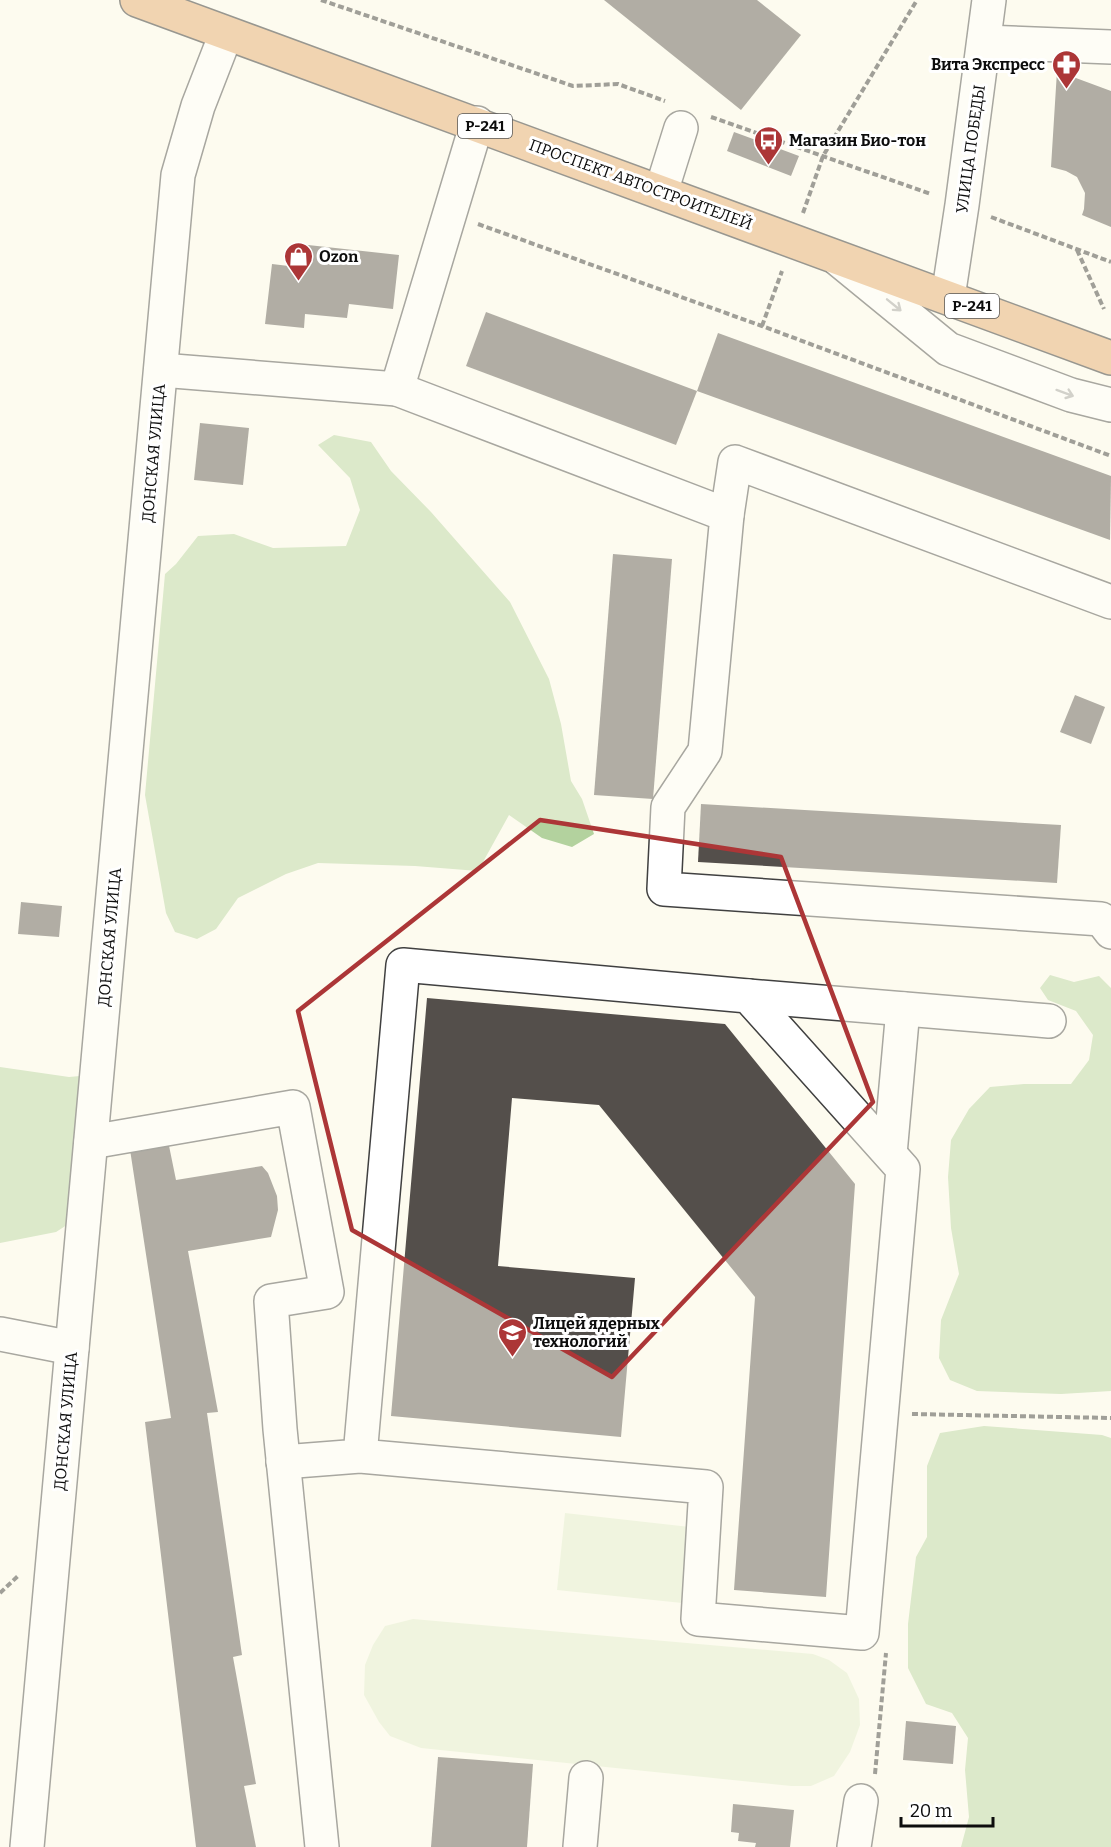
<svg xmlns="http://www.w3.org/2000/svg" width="1111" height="1847" font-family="Bitter,serif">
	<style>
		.forest { fill: #b3d29e }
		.pitch { fill: #e0eccd }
		.building { fill: #544f4b }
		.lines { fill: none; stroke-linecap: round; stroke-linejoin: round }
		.minor-casing { stroke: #404040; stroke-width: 36 }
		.highway-casing { stroke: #1e1e1e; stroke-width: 36 }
		.path { stroke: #2f2f2f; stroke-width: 4; stroke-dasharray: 6 3; stroke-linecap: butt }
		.minor { stroke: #fff; stroke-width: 33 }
		.highway { stroke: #e3a567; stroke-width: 33 }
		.oneway { stroke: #9e9e9e }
		.marked { fill: none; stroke: #ac3637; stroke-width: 4.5; stroke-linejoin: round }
		.labels { text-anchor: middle; stroke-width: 6; stroke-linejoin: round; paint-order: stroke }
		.shield { fill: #fff; stroke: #565656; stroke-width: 1.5 }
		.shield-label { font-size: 15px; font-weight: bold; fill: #0d0d0d }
		.poi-label { font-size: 16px; font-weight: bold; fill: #0d0d0d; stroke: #fff; text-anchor: start }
		.street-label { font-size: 16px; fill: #0d0d0d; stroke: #fff }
	</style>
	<rect width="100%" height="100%" fill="#fdfbef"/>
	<g class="forest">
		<polygon points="334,435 371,442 391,471 431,512 510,602 549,679 561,724 571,781 582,799 594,834 572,847 542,838 509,815 478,871 415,866 318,863 286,874 238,898 216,929 197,939 175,932 166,913 145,795 165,574 176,564 198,536 234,534 273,548 346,546 360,510 350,478 318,445"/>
		<polygon points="1050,975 1074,982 1099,976 1111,988 1111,1391 1061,1394 977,1391 950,1380 939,1358 941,1320 959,1274 951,1228 948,1177 951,1140 969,1109 990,1087 1024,1084 1071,1084 1089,1060 1093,1035 1076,1011 1048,1000 1040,988"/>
		<polygon points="0,1067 69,1077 80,1076 89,1089 70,1223 56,1232 0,1243"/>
		<polygon points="984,1426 1102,1435 1111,1438 1111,1847 961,1847 969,1817 965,1770 968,1738 952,1713 926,1704 908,1668 908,1624 916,1557 927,1537 927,1466 940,1433"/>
	</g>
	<g class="pitch">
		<polygon points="565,1513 690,1527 682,1603 557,1590"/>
		<polygon points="413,1619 813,1654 829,1660 847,1673 859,1699 860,1725 850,1752 834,1776 811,1786 791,1786 421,1748 390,1736 379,1722 364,1695 365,1665 373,1645 385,1626"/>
	</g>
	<g class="building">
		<polygon points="604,0 757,0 801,35 741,110"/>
		<polygon points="1057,71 1111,91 1111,227 1082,215 1084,209 1085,193 1077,177 1066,171 1051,167"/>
		<polygon points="734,132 799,156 791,176 727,151"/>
		<polygon points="299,244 399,255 393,309 349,304 347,318 305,314 304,328 265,324 272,264 297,267"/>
		<polygon points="486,312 697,391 676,445 466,366"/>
		<polygon points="718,333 1111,476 1110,540 697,391"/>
		<polygon points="200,423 249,428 243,485 194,480"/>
		<polygon points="613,554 672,559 653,799 594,795"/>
		<polygon points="1075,695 1105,707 1091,744 1060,732"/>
		<polygon points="701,804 1061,825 1057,883 698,862"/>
		<polygon points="21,902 62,906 59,937 18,934"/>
		<polygon points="427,998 725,1024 855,1184 826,1597 734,1590 755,1297 599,1105 512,1098 498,1266 635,1278 621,1437 391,1416"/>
		<polygon points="167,1136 176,1180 262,1166 268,1173 277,1196 278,1210 271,1237 188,1251 218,1412 207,1413 242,1655 233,1657 256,1784 244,1786 256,1847 196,1847 145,1422 171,1418 129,1143"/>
		<polygon points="906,1721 956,1726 953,1764 903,1760"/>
		<polygon points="438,1757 533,1764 527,1847 431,1847"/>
		<polygon points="733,1804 794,1810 790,1847 755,1847 756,1843 738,1841 739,1833 731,1832"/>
	</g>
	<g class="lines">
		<defs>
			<g id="minor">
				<polyline points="984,42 1111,47"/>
				<polyline points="477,123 397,389 727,515 705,751 668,807 664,889 1101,919 1111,932"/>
				<polyline points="661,192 681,128"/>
				<polyline points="838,259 948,349 1071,395 1111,405"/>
				<polyline points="948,297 962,205 989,0"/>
				<polyline points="161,370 397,389"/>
				<polyline points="727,515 735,462 1111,602"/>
				<polyline points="748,996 1049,1021"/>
				<polyline points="91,1142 293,1107 327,1292 271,1301 280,1429 322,1847"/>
				<polyline points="890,1154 903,1009"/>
				<polyline points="0,1334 72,1348"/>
				<polyline points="283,1462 360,1456 706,1487 698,1619 862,1633 903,1169 748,996 403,965 360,1456"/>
				<polyline points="27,1847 178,175 198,106 226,34"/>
				<polyline points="580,1847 586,1778"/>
				<polyline points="854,1847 861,1801"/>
			</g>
			<polyline id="highway" points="137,0 1111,358"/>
		</defs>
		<use href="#minor" class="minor-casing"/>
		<use href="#highway" class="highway-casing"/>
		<g class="path">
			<polyline points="321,0 573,86 618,84 665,101"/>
			<polyline points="711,117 931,194"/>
			<polyline points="803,213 823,156 917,0"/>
			<polyline points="991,217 1111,262"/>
			<polyline points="478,224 762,326 1111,456"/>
			<polyline points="1077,250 1104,309"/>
			<polyline points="762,326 782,271"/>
			<polyline points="912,1414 1111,1418"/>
			<polyline points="0,1593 19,1575"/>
			<polyline points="875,1774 886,1653"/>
		</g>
		<use href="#minor" class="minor"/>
		<use href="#highway" class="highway"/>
	</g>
	<defs><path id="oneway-shaft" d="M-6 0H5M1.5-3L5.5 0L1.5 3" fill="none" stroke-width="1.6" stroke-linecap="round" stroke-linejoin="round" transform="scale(1.5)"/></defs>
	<g class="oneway">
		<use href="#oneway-shaft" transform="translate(894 305) rotate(39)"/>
		<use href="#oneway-shaft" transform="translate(1065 393) rotate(20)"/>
	</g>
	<path d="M0 0H1111V1847H0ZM540,820l241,37 92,245 -261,275 -260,-147 -54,-219z" fill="#fdfbef" fill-opacity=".55" fill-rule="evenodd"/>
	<path class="marked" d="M540,820l241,37 92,245 -261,275 -260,-147 -54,-219z"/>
	<defs>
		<symbol id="pharmacy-pin" viewBox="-11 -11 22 30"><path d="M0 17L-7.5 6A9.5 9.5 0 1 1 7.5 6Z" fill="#ac3637" stroke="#fff"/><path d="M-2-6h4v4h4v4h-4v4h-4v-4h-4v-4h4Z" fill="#fff"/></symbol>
		<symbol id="bus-pin" viewBox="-11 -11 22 30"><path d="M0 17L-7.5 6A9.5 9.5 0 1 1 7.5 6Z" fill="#ac3637" stroke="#fff"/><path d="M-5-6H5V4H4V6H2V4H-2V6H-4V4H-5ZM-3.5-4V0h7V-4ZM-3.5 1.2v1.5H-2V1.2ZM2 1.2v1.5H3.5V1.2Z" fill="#fff"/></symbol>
		<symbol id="shop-pin" viewBox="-11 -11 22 30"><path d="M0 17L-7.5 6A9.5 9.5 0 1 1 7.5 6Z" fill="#ac3637" stroke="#fff"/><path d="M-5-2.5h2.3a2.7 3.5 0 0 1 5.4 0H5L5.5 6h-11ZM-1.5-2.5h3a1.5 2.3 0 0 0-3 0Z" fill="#fff"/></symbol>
		<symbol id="school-pin" viewBox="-11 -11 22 30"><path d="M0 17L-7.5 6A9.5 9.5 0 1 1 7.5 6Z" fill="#ac3637" stroke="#fff"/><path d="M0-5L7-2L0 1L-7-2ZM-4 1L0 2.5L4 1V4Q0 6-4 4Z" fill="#fff"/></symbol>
	</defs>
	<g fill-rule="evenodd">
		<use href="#pharmacy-pin" x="1050" y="48" width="33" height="45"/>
		<use href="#bus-pin" x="752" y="124" width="33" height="45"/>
		<use href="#shop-pin" x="282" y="240" width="33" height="45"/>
		<use href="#school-pin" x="496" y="1316" width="33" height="45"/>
	</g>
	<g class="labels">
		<g class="shield">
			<rect x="458" y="114" width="54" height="24" rx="4.5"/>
			<rect x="945" y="294" width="54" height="24" rx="4.5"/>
		</g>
		<g class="shield-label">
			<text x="485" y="131">Р-241</text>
			<text x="972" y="311">Р-241</text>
		</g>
		<g class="poi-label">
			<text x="1045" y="70" text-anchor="end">Вита Экспресс</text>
			<text x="789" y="146">Магазин Био-тон</text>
			<text x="319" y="262">Ozon</text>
			<text x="533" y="1329">Лицей ядерных<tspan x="533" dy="18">технологий</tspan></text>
		</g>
		<g class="street-label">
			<text transform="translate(970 149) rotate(-82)" y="6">УЛИЦА ПОБЕДЫ</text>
			<text transform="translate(641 184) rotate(20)" y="6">ПРОСПЕКТ АВТОСТРОИТЕЛЕЙ</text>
			<text transform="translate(153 453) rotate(-85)" y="6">ДОНСКАЯ УЛИЦА</text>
			<text transform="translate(109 937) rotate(-85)" y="6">ДОНСКАЯ УЛИЦА</text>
			<text transform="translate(65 1421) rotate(-85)" y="6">ДОНСКАЯ УЛИЦА</text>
		</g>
	</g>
	<path d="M901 1817v9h92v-9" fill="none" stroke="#0d0d0d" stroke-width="3"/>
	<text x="910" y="1817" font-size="18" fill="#0d0d0d" stroke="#ffffff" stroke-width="4.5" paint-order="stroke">20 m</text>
</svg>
